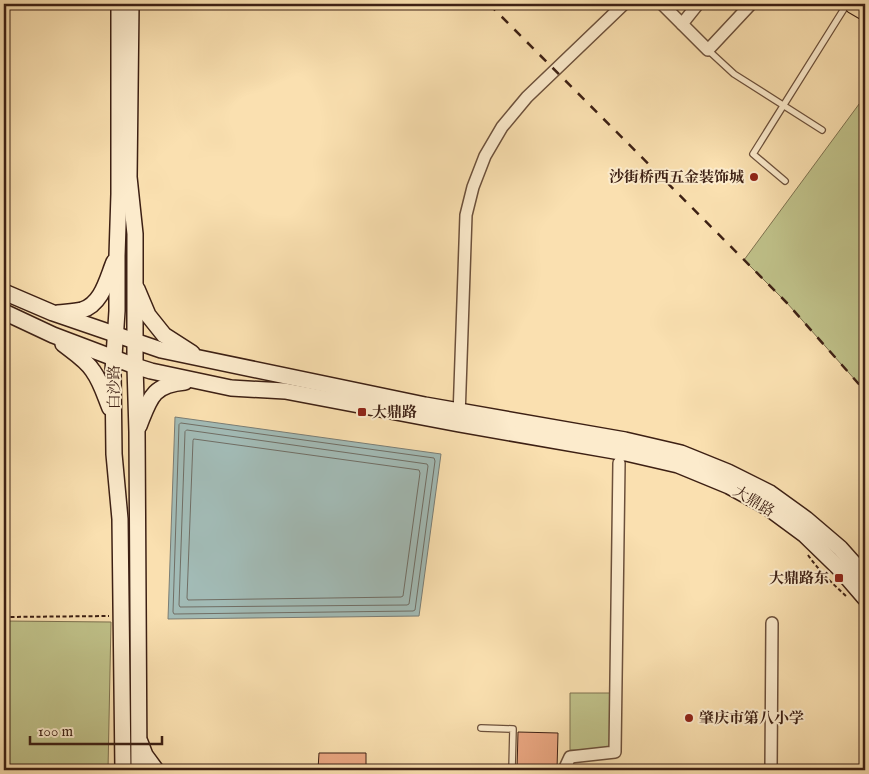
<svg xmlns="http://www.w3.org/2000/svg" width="869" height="774" font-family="'IM FELL English','Noto Serif SC',serif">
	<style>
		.green { fill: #c0c28a; stroke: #7e714f }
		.water { fill: #a2bbb6; stroke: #7a7d75 }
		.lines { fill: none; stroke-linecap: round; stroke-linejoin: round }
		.shore { stroke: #706e65; stroke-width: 1 }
		.building { fill: #eca883; stroke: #3d2014 }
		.service-casing { stroke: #6c503b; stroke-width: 8 }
		.minor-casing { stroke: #6c503b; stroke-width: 14 }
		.secondary-casing { stroke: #3d2014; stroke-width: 18 }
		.primary-casing { stroke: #3d2014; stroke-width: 20 }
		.path { stroke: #3d2014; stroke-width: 2; stroke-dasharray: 4 2.5; stroke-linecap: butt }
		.service { stroke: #fcebcc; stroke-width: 5.5 }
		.minor { stroke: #fcebcc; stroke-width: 11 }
		.secondary { stroke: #fcebcc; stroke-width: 15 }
		.primary { stroke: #fae0b0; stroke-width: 18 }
		.rail { stroke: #3d2014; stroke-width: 2.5; stroke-dasharray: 9 9; stroke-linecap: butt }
		.poi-dot { fill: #8f2418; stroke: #fcebcc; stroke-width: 2 }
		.labels { text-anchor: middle; stroke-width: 4; stroke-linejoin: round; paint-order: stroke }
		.poi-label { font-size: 15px; font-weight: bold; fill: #3d2014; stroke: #fcebcc; text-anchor: end }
		.street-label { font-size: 15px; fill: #3d2014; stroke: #fcebcc }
	</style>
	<rect width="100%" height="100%" fill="#fae0b0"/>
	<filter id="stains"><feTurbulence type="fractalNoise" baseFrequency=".004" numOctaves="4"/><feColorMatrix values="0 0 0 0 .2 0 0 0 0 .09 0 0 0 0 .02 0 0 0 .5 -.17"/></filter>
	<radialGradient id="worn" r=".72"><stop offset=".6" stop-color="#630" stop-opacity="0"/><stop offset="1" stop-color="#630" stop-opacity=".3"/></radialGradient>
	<g class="green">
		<polygon points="865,96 865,391 787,303 744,260"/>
		<polygon points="4,621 111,622 108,770 4,770"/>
		<polygon points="570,693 612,693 611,751 570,750"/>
	</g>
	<polygon class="water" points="175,417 441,454 419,616 168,619"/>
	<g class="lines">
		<g class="shore">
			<polygon points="181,423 434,458 435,461 415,610 413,611 174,614 173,612 179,425"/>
			<polygon points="187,430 427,464 428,466 409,604 407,605 180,607 179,605 185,432"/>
			<polygon points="194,439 419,470 420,473 403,596 401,597 188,600 187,598 193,441"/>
		</g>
	</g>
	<g class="building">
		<polygon points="518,732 558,733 557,770 517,770"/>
		<polygon points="319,753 366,753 366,770 318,770"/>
	</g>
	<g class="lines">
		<defs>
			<g id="service">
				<polyline points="708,50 734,74 822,130"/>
				<polyline points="785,181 753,154 847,4"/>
				<polyline points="481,728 513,729 512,770"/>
			</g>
			<g id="minor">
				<polyline points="662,4 708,50 751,4"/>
				<polyline points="682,24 698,4"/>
				<polyline points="459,417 466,215 473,187 485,156 502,127 527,97 624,4"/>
				<polyline points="564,770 570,757 615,752 619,463"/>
				<polyline points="771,770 772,623"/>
			</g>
			<g id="secondary">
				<polyline points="119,4 119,194 117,256 117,311 113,371 114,454 120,519 123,770"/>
				<polyline points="131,4 129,177 135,234 135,366 137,432 139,770"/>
				<polyline points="137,289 148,315 164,335 192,353"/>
				<polyline points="4,292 53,313 161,350 425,405 625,440 681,453 728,472 770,493 806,519 840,548 865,576"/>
				<polyline points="4,312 53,335 135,366 151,371 231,388 285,391 459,424 626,453 678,465 729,486 767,507 805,535 840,569 865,598"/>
				<path d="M58,313c8,-1 16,-1 24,-3 20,-6 25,-31 32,-48"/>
				<path d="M63,344c10,8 23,16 30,27 8,11 12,25 17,37"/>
				<path d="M139,426c11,-28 13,-41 46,-44"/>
				<polyline points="140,742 145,755 156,770"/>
			</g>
			<polyline id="primary" points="853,4 865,11"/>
		</defs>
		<use href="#service" class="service-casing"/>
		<use href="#minor" class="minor-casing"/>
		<use href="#secondary" class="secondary-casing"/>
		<use href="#primary" class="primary-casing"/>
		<g class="path">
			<path d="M808,555c11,16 25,29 39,42"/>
			<polyline points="4,617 109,616"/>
		</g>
		<use href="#service" class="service"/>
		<use href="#minor" class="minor"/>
		<use href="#secondary" class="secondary"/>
		<use href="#primary" class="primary"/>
		<polyline class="rail" points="489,4 787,303 865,391"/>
	</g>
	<g class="poi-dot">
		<circle cx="754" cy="177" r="5"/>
		<rect x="357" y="407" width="10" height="10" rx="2.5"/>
		<rect x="834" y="573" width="10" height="10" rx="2.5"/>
		<circle cx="689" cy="718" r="5"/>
	</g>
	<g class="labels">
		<g class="poi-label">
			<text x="744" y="182">沙街桥西五金装饰城</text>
			<text x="372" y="417" text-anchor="start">大鼎路</text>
			<text x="829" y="583">大鼎路东</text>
			<text x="699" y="723" text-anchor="start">肇庆市第八小学</text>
		</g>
		<g class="street-label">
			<text transform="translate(114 387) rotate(-90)" y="5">白沙路</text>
			<text transform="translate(754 501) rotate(31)" y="5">大鼎路</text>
		</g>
	</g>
	<rect width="869" height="774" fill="none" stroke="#fae0b0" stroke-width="20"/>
	<rect x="5" y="5" width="859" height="764" fill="none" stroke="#3d2014" stroke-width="2.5"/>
	<rect x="10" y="10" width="849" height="754" fill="none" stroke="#3d2014"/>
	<path d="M30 736v8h132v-8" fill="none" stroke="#3d2014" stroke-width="2.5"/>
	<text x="38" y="736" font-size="15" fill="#3d2014" stroke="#fcebcc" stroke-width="4" paint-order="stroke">100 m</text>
	<rect width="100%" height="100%" filter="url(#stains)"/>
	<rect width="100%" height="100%" fill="url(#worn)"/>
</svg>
